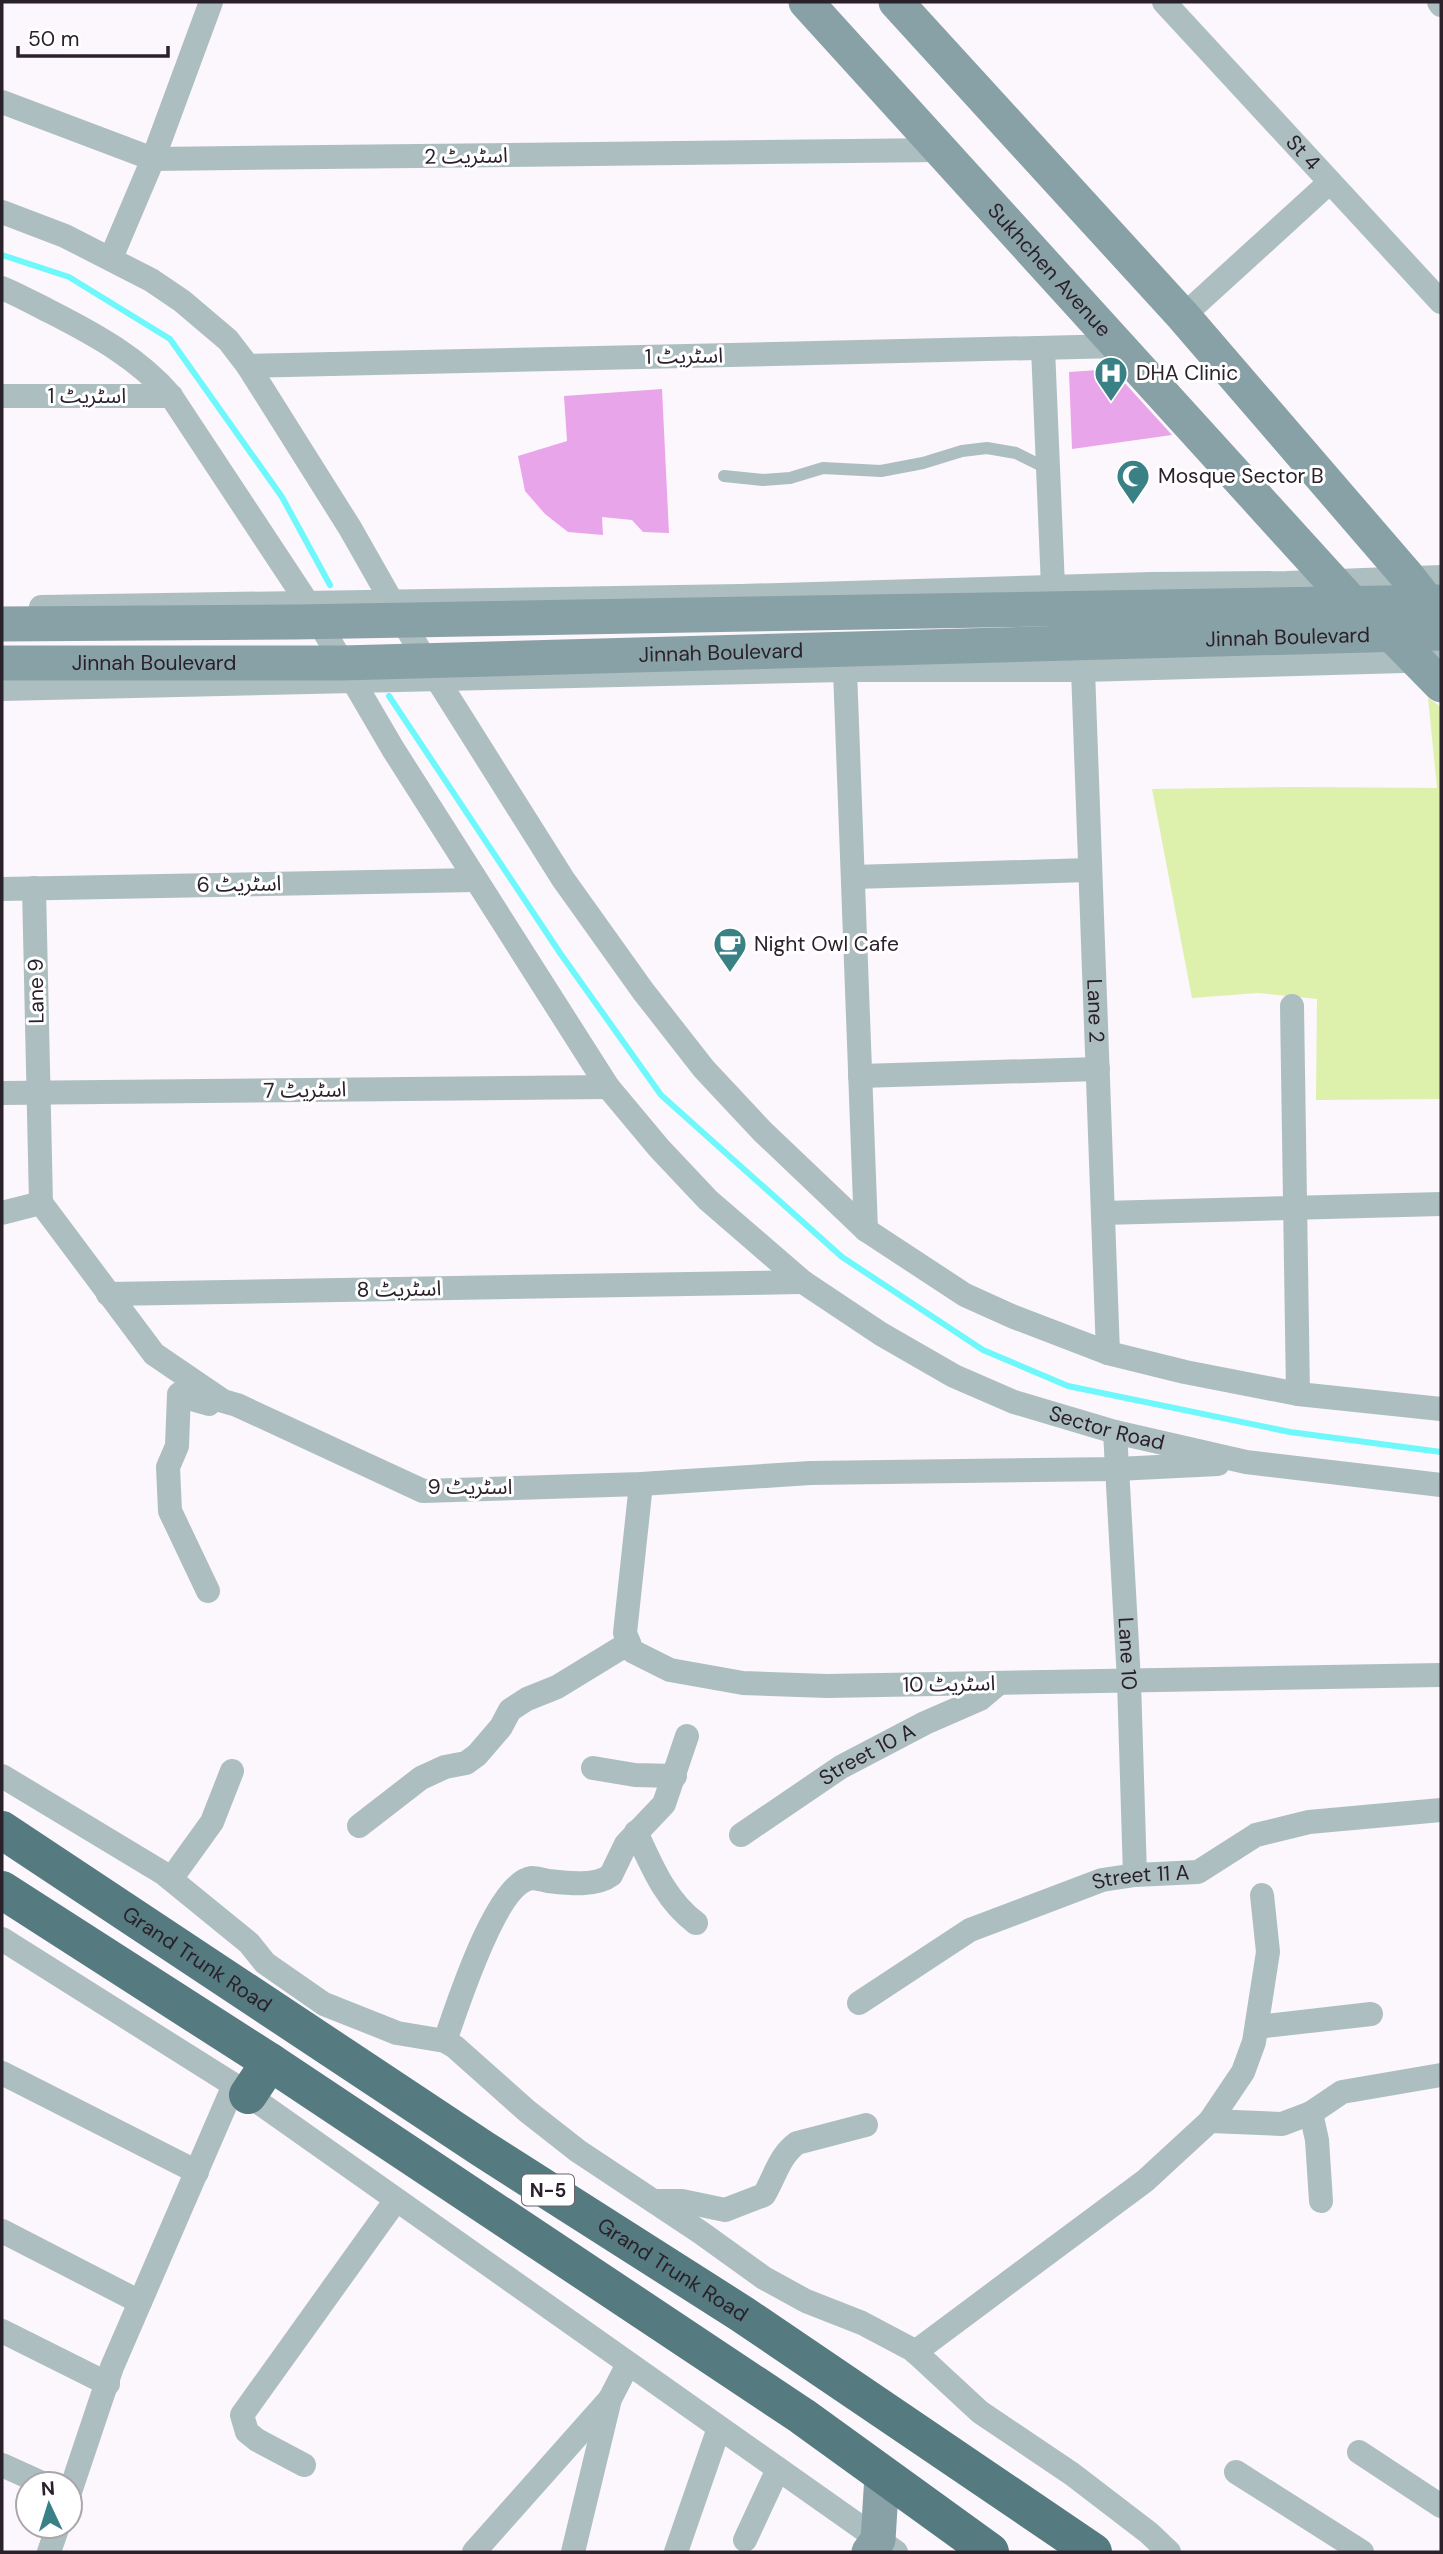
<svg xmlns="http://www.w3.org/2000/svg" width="1443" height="2554" font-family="'DM Sans','Noto Sans Arabic',sans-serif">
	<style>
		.green { fill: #ddf0ac }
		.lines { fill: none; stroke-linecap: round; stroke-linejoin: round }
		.stream { stroke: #6ef8fb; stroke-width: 6 }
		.building { fill: #e9a5e9 }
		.lane { stroke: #adbec1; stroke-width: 12 }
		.street { stroke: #adbec1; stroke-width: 24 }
		.secondary { stroke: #88a1a6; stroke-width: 35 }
		.highway { stroke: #557b81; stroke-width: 38 }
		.labels { text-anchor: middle; stroke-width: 6; stroke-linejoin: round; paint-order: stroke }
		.shield { fill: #fff; stroke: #6a646a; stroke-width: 2 }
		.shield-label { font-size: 19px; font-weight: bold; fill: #2a212a }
		.street-label { font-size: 21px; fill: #2a212a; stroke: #fff }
		.poi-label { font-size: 21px; fill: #2a212a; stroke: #fff; text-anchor: start }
	</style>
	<rect width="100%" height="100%" fill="#fcf7fc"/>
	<polygon class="green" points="1428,698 1441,707 1441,1099 1316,1100 1317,999 1258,993 1192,998 1152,789 1294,787 1437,788"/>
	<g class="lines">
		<g class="stream">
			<polyline points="2,255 69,277 170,339 282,497 330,585"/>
			<polyline points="389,696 560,953 661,1095 842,1257 983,1350 1068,1386 1290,1432 1441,1452"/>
		</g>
	</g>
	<g class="building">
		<polygon points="1112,369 1172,435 1072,449 1069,372"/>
		<polygon points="662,389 669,533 643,532 632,520 602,517 603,535 568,532 545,514 525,491 518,456 567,441 564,396"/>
	</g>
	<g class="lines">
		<polyline class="lane" points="724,476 763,480 790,478 823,468 881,471 923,463 962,451 987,448 1016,453 1048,469"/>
		<g class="street">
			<path id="s1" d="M1164,2l277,300"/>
			<polyline points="1439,2 1441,5"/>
			<polyline points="2,102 153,159 941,150"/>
			<polyline points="2,212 65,236 151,280 182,301 228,340 248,366 350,528 425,660 563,879 643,991 704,1069 763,1132 866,1230 965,1295 1014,1317 1108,1353 1185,1372 1298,1394 1441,1409"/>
			<polyline points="111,258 153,159 211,2"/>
			<path id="s2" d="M2,288c17,7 33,16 49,24 45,23 87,46 120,84l136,206 86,147 215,338 51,61 49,52 95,82 78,52 73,42 60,26 101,30 131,30 195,23"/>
			<polyline points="1183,316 1330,182"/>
			<polyline points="1043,348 1053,587"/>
			<polyline points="248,366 1120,346"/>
			<polyline points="2,396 171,396"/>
			<polyline points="41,607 741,596 1151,584 1287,583 1441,577"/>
			<polyline points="845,670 866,1230"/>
			<path id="s3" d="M1083,670l25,683"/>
			<polyline points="2,689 845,670 1083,670 1441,660"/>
			<polyline points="853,877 1090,870"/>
			<polyline points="2,889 475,880"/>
			<polyline points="1292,1006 1298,1394"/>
			<polyline points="860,1076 1098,1069"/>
			<polyline points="2,1093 608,1087"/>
			<polyline points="41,1203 154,1354 223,1401 237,1405 423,1491 641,1484 810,1473 1117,1469 1218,1464"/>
			<polyline points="2,1213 41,1203 34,888"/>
			<polyline points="1103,1213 1441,1204"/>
			<polyline points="108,1294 803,1282"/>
			<path id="s4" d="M1115,1432l14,249 6,194"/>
			<polyline points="641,1484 625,1633 632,1651 670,1670 743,1683 827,1686 1441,1675"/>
			<polyline points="208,1591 170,1511 168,1467 177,1446 179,1394 187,1393 195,1400 209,1404"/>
			<polyline points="593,1768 635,1775 675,1776"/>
			<polyline points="2,1776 163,1873 249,1943 265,1963 324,2004 397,2033 445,2041 455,2047 527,2111 578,2151 700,2232 764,2278 806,2301 862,2323 913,2350 980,2412 1072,2474 1149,2533 1169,2552"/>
			<polyline points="359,1826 421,1778 445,1767 466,1763 477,1755 501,1727 510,1710 527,1699 557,1687 629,1643"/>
			<path d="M636,1832c16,34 29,68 60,91"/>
			<path id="s5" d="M741,1835l100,-68 84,-44 55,-24 19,-16"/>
			<polyline points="171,1879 212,1822 232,1771"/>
			<polyline points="2,1939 234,2085 896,2552"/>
			<path id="s6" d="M859,2003l111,-73 132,-50 33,-5 63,-3 58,-37 53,-13 132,-12"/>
			<polyline points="1257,2027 1371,2014"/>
			<path d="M445,2041c11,-31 51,-159 87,-163 5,0 11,2 16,3 18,2 48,6 63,-6l15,-31 38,-40 23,-68"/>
			<polyline points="2,2073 197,2172"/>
			<polyline points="1311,2113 1317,2140 1321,2201"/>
			<polyline points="1210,2121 1282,2124 1311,2113 1342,2092 1441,2075"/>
			<path d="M654,2201h28l43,9 39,-15c11,-18 15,-39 33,-52l69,-18"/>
			<polyline points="2,2231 140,2302"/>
			<polyline points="2,2331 108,2384"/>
			<polyline points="915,2352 1146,2180 1210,2121 1243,2072 1254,2042 1268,1952 1262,1895"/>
			<polyline points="1359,2452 1441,2506"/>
			<polyline points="2,2465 44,2484"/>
			<polyline points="304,2465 257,2440 247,2432 242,2415 396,2200"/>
			<polyline points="1236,2472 1362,2552"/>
			<polyline points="70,2492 112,2367 234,2085"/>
			<polyline points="745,2540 778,2469"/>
			<polyline points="49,2552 58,2526"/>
			<polyline points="474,2552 610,2399"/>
			<polyline points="573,2552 610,2399 628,2364"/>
			<polyline points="676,2552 719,2428"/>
		</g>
		<g class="secondary">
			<path id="s7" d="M806,2l547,602 38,30 50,51"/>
			<polyline points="896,2 1183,316 1408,577 1438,616"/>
			<polyline points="2,624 295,622 1441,602"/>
			<path id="s8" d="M2,663h340l1099,-30"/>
			<polyline points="869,2552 878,2540 882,2475"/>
		</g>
		<g class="highway">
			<path id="s9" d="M2,1830l481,319 259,165 351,238"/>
			<polyline points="2,1890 270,2062 802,2416 990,2552"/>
			<polyline points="248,2095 270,2062"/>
		</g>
	</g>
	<defs>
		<symbol id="hospital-pin" viewBox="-11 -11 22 30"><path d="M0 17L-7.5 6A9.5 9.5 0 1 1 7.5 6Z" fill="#398185" stroke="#fff"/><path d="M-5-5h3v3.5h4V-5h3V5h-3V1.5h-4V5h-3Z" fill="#fff"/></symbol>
		<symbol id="mosque-pin" viewBox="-11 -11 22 30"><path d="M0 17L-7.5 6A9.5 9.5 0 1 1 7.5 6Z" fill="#398185" stroke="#fff"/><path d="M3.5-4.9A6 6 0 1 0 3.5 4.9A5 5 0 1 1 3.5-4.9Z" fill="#fff"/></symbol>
		<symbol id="cafe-pin" viewBox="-11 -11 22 30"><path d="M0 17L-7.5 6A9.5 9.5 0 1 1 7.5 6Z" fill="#398185" stroke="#fff"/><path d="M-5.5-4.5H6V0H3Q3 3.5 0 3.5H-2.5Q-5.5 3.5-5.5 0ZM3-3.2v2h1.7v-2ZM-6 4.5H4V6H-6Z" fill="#fff"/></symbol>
	</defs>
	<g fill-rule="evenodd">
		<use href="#hospital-pin" x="1092" y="354" width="38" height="52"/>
		<use href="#mosque-pin" x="1114" y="457" width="38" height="52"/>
		<use href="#cafe-pin" x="711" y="925" width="38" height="52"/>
	</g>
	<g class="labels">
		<rect class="shield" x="522" y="2174.5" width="52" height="31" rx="5"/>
		<g class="shield-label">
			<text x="548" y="2197">N-5</text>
		</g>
		<g class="street-label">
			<text dy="7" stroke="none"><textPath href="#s1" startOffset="205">St 4</textPath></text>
			<text transform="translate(466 156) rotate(-1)" y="7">اسٹریٹ 2</text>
			<text dy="7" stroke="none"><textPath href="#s7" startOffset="362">Sukhchen Avenue</textPath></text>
			<text transform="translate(684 356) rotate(-1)" y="7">اسٹریٹ 1</text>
			<text x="87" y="403">اسٹریٹ 1</text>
			<text dy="7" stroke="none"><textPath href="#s8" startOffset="1286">Jinnah Boulevard</textPath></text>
			<text dy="7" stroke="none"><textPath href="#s8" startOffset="719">Jinnah Boulevard</textPath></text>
			<text dy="7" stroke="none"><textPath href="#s8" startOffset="152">Jinnah Boulevard</textPath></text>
			<text transform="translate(239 884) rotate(-1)" y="7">اسٹریٹ 6</text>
			<text transform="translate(36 991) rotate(-91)" y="7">Lane 9</text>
			<text dy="7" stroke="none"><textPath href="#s3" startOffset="341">Lane 2</textPath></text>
			<text transform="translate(305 1090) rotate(-1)" y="7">اسٹریٹ 7</text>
			<text transform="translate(399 1289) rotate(-1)" y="7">اسٹریٹ 8</text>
			<text dy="7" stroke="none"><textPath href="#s2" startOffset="1636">Sector Road</textPath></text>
			<text x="470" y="1494">اسٹریٹ 9</text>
			<text dy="7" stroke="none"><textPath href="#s4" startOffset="222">Lane 10</textPath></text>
			<text transform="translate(949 1684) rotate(-1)" y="7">اسٹریٹ 10</text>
			<text dy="7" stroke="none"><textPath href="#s5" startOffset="150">Street 10 A</textPath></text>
			<text dy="7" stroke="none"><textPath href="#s6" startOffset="313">Street 11 A</textPath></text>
			<text dy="7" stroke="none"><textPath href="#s9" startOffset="234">Grand Trunk Road</textPath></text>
			<text dy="7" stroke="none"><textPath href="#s9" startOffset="802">Grand Trunk Road</textPath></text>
		</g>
		<g class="poi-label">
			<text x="1136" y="380">DHA Clinic</text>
			<text x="1158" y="483">Mosque Sector B</text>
			<text x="754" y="951">Night Owl Cafe</text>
		</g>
	</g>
	<rect width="1443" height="2554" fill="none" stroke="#2a212a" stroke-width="7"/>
	<g transform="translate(49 2505) rotate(356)"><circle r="33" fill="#ffffff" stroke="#aaa6aa" stroke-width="2"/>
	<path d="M0-5L12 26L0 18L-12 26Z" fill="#398185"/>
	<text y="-10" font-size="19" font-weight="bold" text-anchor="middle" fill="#2a212a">N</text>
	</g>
	<path d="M18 46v10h150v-10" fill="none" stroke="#2a212a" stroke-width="3.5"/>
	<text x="28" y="46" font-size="21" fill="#2a212a" stroke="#ffffff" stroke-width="5" paint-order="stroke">50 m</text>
</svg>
